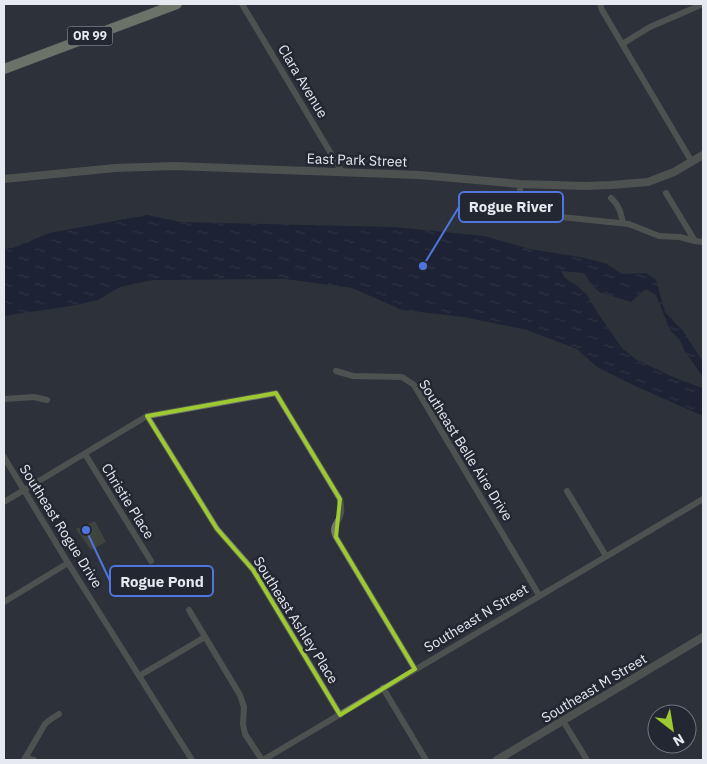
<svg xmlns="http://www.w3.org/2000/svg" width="707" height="764" font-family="'IBM Plex Sans',sans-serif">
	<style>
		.park { fill: #545e43 }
		.water { fill: url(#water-ripples) }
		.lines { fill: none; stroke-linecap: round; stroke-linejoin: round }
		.minor { stroke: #747a6a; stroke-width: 6 }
		.tertiary { stroke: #747a6a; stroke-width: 8 }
		.primary { stroke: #b5c2a2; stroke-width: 10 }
		.marked { fill: none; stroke: #9dca30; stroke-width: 4; stroke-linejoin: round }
		.labels { text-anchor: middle; stroke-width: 5; stroke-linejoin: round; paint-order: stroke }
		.shield { fill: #232731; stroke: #acafb7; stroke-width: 1 }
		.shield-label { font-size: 12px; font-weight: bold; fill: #e6e9f0 }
		.street-label { font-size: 14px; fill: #e6e9f0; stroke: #232731 }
		.leader { fill: none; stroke: #4f75de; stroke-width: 2 }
		.callout-dot { fill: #4f75de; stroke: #232731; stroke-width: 2 }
		.callout { fill: #232731; stroke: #4f75de; stroke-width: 2 }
		.callout-label { font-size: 15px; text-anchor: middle; font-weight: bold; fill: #e6e9f0 }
	</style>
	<defs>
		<pattern id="water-ripples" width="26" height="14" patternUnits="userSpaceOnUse" patternTransform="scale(1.25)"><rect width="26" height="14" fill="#0b132d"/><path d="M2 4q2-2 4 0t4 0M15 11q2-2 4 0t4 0" fill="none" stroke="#2f354c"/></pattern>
	</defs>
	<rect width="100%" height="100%" fill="#2d313b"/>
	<polygon class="park" points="95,521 106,542 91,550 76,529"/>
	<polygon class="water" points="147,215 181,222 394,227 484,236 530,249 580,257 605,263 622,274 646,273 656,280 665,312 683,331 703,362 703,377 684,350 680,340 670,330 656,295 646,289 642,292 631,302 599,292 591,284 584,273 561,271 565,278 576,285 587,295 597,312 622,348 637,360 680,380 703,388 703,416 635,386 597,367 577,349 527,330 464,317 402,310 352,288 285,279 153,280 120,287 98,300 71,306 4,316 4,248 13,248 49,233"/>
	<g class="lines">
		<g class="minor">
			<polyline points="242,4 342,172"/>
			<polyline points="600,4 602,10 692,162"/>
			<polyline points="622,44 650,27 703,4"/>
			<path d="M520,184c0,12 -1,24 12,30l97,10 30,12 21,1 15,4 -29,-48"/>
			<path d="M611,198c8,7 10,15 12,25"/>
			<polyline points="695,241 703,242"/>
			<polyline points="336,371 353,376 402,377 414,385 539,595"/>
			<polyline points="4,399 34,397 47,400"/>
			<polyline points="147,416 217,529 253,570 340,715"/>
			<polyline points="85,454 151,561"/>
			<polyline points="4,457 68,563 192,760"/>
			<polyline points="567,491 606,556"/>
			<path d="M4,502l143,-86 129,-23 64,106c1,5 2,9 1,14 -2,10 -11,13 -5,24l79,132"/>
			<polyline points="4,602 68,563"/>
			<polyline points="189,610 240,695 244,707 243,724 245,734 262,760"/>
			<polyline points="139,676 205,637"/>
			<polyline points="383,688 426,760"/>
			<polyline points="563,721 587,760"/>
			<polyline points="25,758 34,760"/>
			<polyline points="24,760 45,724 51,719 59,714"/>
			<polyline points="263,760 703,499"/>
		</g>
		<g class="tertiary">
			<polyline points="4,179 115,168 174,166 419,175 520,184 585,186 611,185 648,182 674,172 703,155"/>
			<polyline points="497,760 703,637"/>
		</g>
		<polyline class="primary" points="4,69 177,4"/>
	</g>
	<path d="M0 0H707V764H0ZM276,393l64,106 -4,38 79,132 -75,46 -87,-145 -36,-41 -70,-113z" fill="#2d313b" fill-opacity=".55" fill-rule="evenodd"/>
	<path class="marked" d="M276,393l64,106 -4,38 79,132 -75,46 -87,-145 -36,-41 -70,-113z"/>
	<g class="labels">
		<rect class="shield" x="67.5" y="26.5" width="45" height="19" rx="4"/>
		<g class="shield-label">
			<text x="90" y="40">OR 99</text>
		</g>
		<g class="street-label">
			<text transform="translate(303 81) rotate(59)" y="5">Clara Avenue</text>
			<text transform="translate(357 160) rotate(2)" y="5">East Park Street</text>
			<text transform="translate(466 450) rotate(58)" y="5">Southeast Belle Aire Drive</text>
			<text transform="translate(128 501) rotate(58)" y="5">Christie Place</text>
			<text transform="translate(61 526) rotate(58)" y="5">Southeast Rogue Drive</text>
			<text transform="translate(476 618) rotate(-31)" y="5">Southeast N Street</text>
			<text transform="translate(296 620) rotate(58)" y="5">Southeast Ashley Place</text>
			<text transform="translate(594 688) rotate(-31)" y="5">Southeast M Street</text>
		</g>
	</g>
	<path class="leader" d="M423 266L459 207M86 530L110 581"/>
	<g class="callout-dot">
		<circle cx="423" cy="266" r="5"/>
		<circle cx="86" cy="530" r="5"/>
	</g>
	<g class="callout">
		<rect x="459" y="192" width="104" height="30" rx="5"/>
		<rect x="110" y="566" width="103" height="30" rx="5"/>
	</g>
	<g class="callout-label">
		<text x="511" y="212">Rogue River</text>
		<text x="162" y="587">Rogue Pond</text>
	</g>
	<rect width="707" height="764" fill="none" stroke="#e6e9f0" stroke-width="10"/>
	<g transform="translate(672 729) rotate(149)"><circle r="24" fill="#232731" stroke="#71757d"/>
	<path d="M0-4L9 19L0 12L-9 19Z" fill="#9dca30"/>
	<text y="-8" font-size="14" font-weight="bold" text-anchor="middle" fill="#e6e9f0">N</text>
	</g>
</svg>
